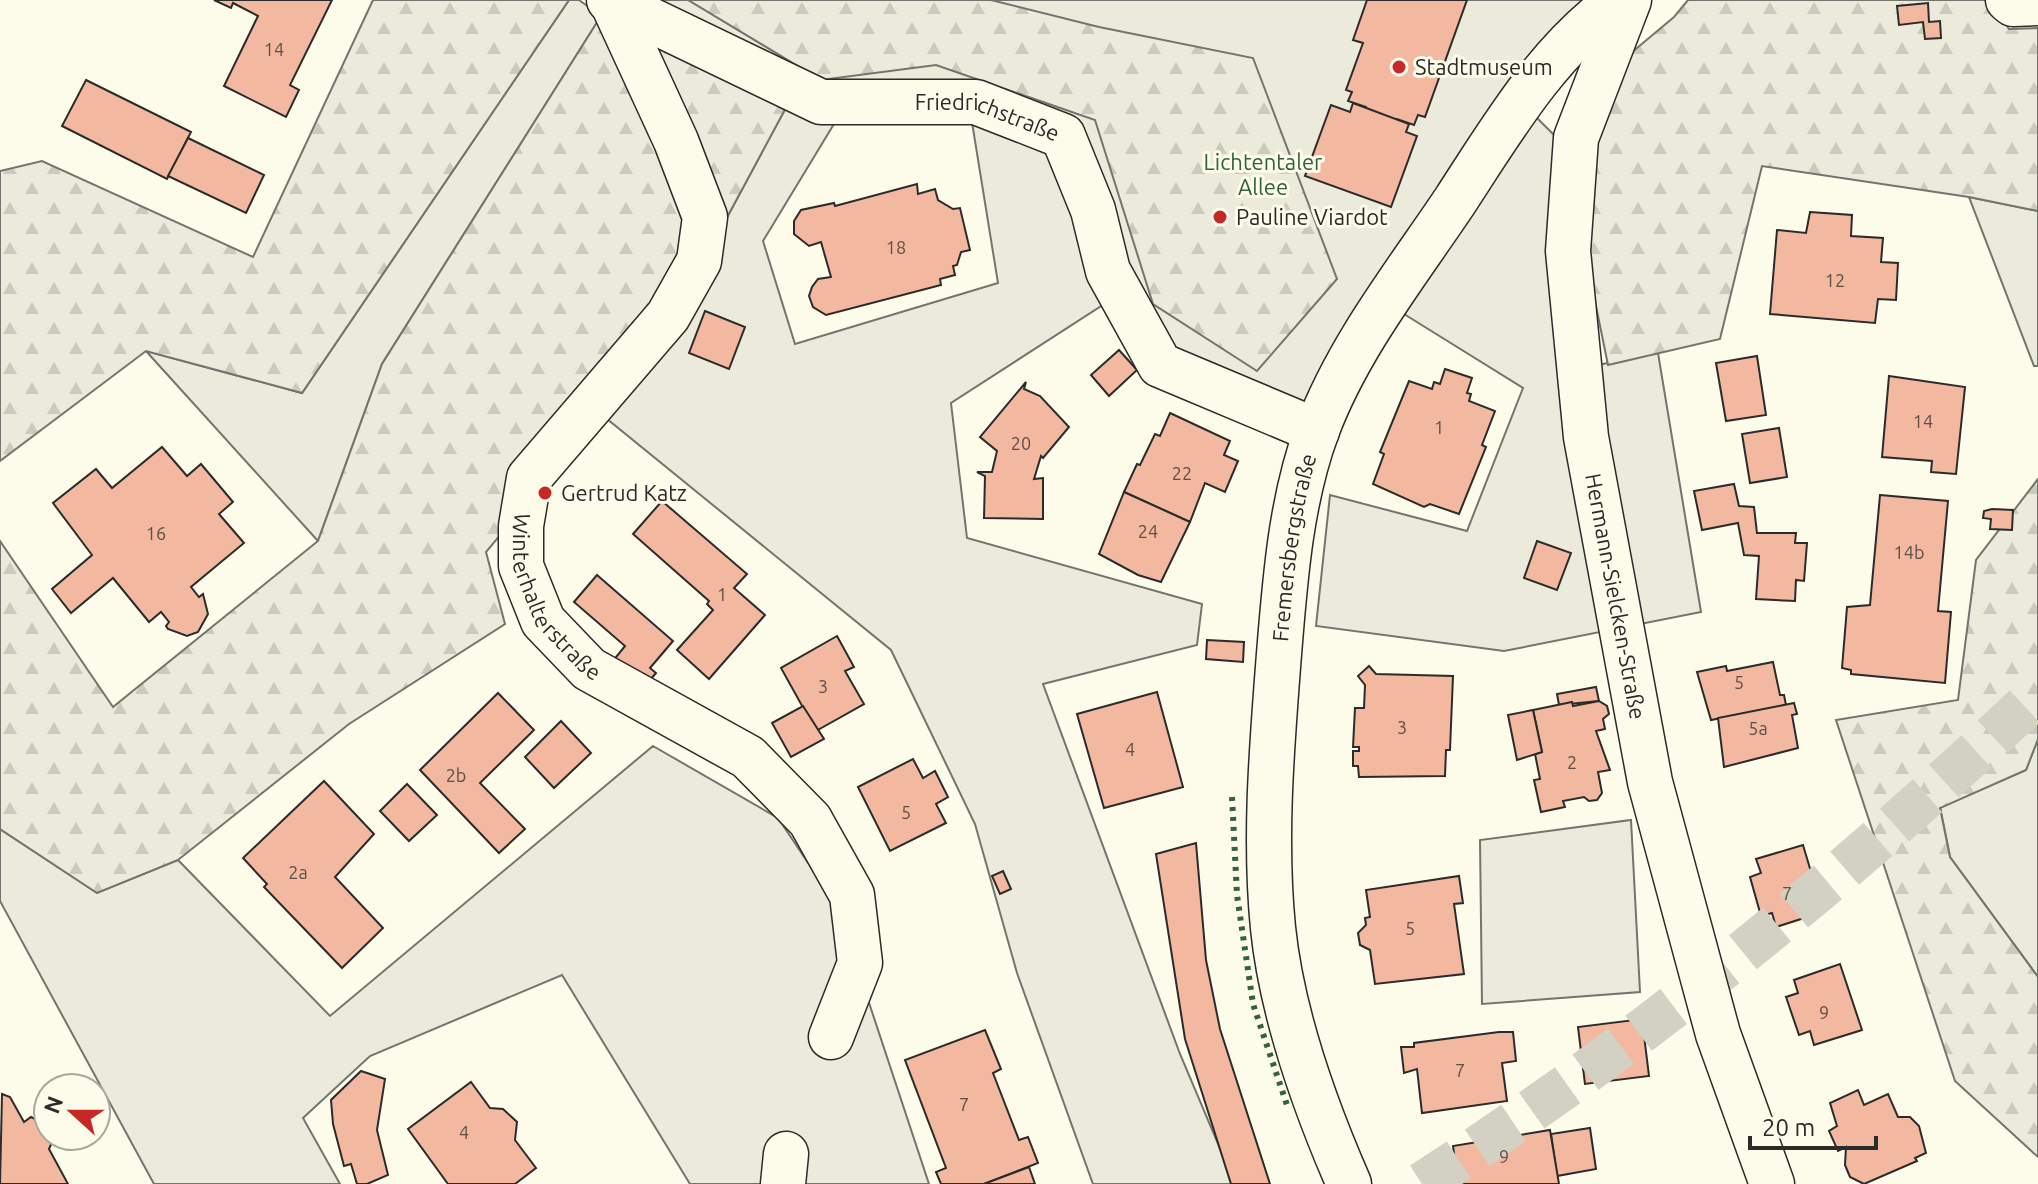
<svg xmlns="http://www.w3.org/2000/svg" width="2038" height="1184" font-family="Ubuntu,sans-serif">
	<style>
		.green { fill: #ecebdb; stroke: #74746e; stroke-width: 2 }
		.forest { fill: url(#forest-firs); stroke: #74746e; stroke-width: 2 }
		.building { fill: #f2b8a0; stroke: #2b2b2b; stroke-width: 2 }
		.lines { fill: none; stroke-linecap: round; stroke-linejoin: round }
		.major-tunnel { stroke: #d3d1c4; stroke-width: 44; stroke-dasharray: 44 22; stroke-linecap: butt }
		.minor-casing { stroke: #2b2b2b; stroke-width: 47 }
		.major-casing { stroke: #2b2b2b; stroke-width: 47 }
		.minor { stroke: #fdfbea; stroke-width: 44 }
		.major { stroke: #fdfbea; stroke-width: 44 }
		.hedge { stroke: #34623c; stroke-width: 6; stroke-dasharray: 4 6; stroke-linecap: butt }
		.poi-dot { fill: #c62828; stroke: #fdfbea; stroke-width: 3 }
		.labels { text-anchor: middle; stroke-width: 6; stroke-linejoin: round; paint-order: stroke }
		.number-label { font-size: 18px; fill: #5d4e48 }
		.poi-label { font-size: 22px; fill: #2b2b2b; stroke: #fdfbea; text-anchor: start }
		.street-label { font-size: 22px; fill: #2b2b2b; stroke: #fdfbea }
		.park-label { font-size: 22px; fill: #34623c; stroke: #fdfbea }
	</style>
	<defs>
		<pattern id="forest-firs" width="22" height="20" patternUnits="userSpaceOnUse" patternTransform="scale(2)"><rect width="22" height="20" fill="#ecebdb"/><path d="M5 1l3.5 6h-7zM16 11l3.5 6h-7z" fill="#cbcabc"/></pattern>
	</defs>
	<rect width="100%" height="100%" fill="#fdfbea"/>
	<g class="green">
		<polygon points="569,0 579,0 601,16 382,364 318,541 146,351 302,393"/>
		<polygon points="609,0 1619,0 1317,431 1160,365 1063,136 821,102"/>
		<polygon points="789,102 837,119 763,241 795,344 998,283 970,110 1058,139 1115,297 951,403 967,538 1202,604 1197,645 1043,684 1180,1054 1235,1184 1093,1184 1017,973 975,824 891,650 601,414 674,316"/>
		<polygon points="1531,112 1565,146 1568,371 1658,353 1701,612 1504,651 1316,626 1330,495 1467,531 1523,388 1404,314"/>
		<polygon points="1969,197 2038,211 2038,366 2034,366"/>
		<polygon points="2038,739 2038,977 1950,857 1940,807 2026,770"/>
		<polygon points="653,746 778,818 837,906 929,1184 690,1184 562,975 370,1056 303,1118 340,1184 154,1184 0,901 0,829 97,893 178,860 330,1016"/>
		<polygon points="1631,820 1640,992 1482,1004 1480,840"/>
	</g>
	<g class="forest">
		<polygon points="373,0 569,0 302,393 146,351 0,461 0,171 42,161 253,257"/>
		<polygon points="688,0 991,0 1099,27 1253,58 1337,279 1257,371 1153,304 1095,120 936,65 821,80"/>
		<polygon points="1688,0 1989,0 2009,29 2038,28 2038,211 1969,197 1762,166 1720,339 1608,365 1585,252 1593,146 1625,58 1674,17"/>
		<polygon points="601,16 789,102 674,316 601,414 486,552 505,624 349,724 178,860 97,893 0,829 0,541 113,707 318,541 382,364"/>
		<polygon points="2038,479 2038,739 2026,770 1940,808 1950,857 2038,977 2038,1157 1955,1081 1836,720 1958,700 1976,560"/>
	</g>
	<g class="building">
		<polygon points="214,0 332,0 290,85 299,90 286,117 224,86 258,16 233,3 231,8"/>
		<polygon points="1367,0 1467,0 1425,117 1418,115 1414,125 1397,119 1387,124 1369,117 1366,107 1348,101 1352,92 1346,90 1363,43 1353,40"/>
		<polygon points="1928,3 1929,22 1940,21 1941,38 1925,39 1923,22 1899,25 1897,6"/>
		<polygon points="86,80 191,132 167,179 62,126"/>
		<polygon points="1353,103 1409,124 1406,132 1417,136 1391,207 1305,176 1331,105 1350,112"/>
		<polygon points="188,138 264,175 246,213 168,176"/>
		<polygon points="917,184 918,194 935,189 938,200 953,209 960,208 970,250 961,252 957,265 953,266 955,275 940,279 941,285 826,315 813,307 809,296 812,287 818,279 831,277 821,242 809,246 794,234 794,221 801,210 834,203 835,206"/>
		<polygon points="1810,212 1852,215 1851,236 1883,238 1881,262 1898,263 1896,300 1878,299 1875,323 1770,314 1777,230 1806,233"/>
		<polygon points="705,311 745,327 729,369 689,353"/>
		<polygon points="1119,350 1137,370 1109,396 1091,375"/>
		<polygon points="1757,356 1766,415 1726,421 1716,363"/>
		<polygon points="1445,369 1472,378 1467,393 1471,394 1469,401 1495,411 1482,445 1486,447 1459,514 1430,504 1424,507 1373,484 1384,454 1380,452 1409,381 1432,389 1434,382 1440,384"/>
		<polygon points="1889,376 1965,387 1956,474 1931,472 1932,461 1882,457"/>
		<polygon points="1026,382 1024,389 1040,396 1069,427 1043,458 1041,456 1034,479 1043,478 1043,519 984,518 985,476 977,472 992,472 997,451 980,437"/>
		<polygon points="1170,413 1230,441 1224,455 1238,461 1225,492 1205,483 1190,522 1124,492 1137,464 1140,465 1155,434 1160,436"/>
		<polygon points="1779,428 1787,477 1750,483 1742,434"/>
		<polygon points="162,447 187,476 201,464 233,502 219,514 244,543 191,587 199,597 203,594 208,614 198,632 187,636 168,629 166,626 169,622 161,612 149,622 113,578 71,613 52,589 92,555 53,503 96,469 112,488"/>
		<polygon points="1734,484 1739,506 1754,507 1757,533 1796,533 1795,543 1807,543 1804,581 1796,580 1795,601 1756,599 1759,556 1744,555 1738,523 1702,530 1694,491"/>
		<polygon points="1124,492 1190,522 1161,582 1138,575 1099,554"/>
		<polygon points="1880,495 1948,501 1938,611 1951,612 1945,683 1851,674 1851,670 1842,668 1847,607 1870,605"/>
		<polygon points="662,501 747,574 734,588 765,615 709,679 677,650 713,610 707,604 709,601 633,534"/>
		<polygon points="1992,509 2013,510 2012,530 1990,529 1991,519 1983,518 1984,511"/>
		<polygon points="1537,541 1571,553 1557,590 1524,578"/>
		<polygon points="597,575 673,641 650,668 656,673 644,687 612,662 625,646 574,602"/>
		<polygon points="837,636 854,667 845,671 864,704 816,731 781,668"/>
		<polygon points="1207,640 1244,642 1243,662 1206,659"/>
		<polygon points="1773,662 1780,695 1784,695 1786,705 1711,720 1697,672 1726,666 1727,671"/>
		<polygon points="1369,666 1376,674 1453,676 1450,750 1446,750 1445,776 1359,777 1358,766 1353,766 1353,751 1359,751 1359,747 1353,747 1355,708 1364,708 1365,685 1358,676"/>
		<polygon points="1596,687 1599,701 1559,705 1557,694"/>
		<polygon points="1157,692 1183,787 1104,808 1077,714"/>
		<polygon points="498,693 534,730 480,783 525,829 499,853 420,770"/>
		<polygon points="1599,701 1607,706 1609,714 1603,719 1605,729 1596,731 1610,770 1598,772 1602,793 1597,800 1589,801 1584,797 1563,801 1565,807 1541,812 1534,780 1540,779 1535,754 1542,752 1533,710 1572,702 1573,706"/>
		<polygon points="1794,703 1797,714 1792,715 1798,748 1724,767 1718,718"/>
		<polygon points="803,706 824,739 791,757 772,723"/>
		<polygon points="1533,710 1542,752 1517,760 1508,715"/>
		<polygon points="561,721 591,753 554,788 525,757"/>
		<polygon points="913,759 923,778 935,771 948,797 936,804 946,823 890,851 858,787"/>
		<polygon points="324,781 374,834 335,877 383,928 342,968 264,887 267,884 243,858"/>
		<polygon points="407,784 437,815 409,841 380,811"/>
		<polygon points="1196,843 1206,960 1220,1029 1270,1184 1231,1184 1185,1039 1156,854"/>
		<polygon points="1803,845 1823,912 1776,927 1772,913 1761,916 1750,877 1761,873 1756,859"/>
		<polygon points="1003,871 1011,889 1000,894 992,876"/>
		<polygon points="1459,876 1463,903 1454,904 1464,974 1375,984 1370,950 1360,945 1358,933 1366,925 1365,918 1370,917 1366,890"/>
		<polygon points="1840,964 1862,1030 1814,1045 1810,1031 1799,1035 1786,997 1798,993 1794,980"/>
		<polygon points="1642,1019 1649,1076 1585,1084 1578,1027"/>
		<polygon points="985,1030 1001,1069 993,1073 1019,1140 1028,1137 1038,1163 984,1184 941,1184 936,1172 946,1168 905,1060"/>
		<polygon points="1499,1032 1513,1032 1516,1061 1502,1063 1507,1101 1422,1113 1417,1069 1404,1073 1401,1047 1414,1047 1414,1043"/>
		<polygon points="361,1071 385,1079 377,1130 388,1175 367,1184 357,1184 351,1164 344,1166 333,1124 331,1100"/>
		<polygon points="471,1082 490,1108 503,1109 517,1122 515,1140 536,1168 515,1184 448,1184 408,1129"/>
		<polygon points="1858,1090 1864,1105 1888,1094 1898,1117 1910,1117 1919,1126 1926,1153 1915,1158 1917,1161 1864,1184 1850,1177 1845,1165 1846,1147 1838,1151 1829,1131 1837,1126 1830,1103"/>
		<polygon points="2,1094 10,1097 24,1122 31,1117 43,1123 53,1140 49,1149 68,1184 0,1184"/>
		<polygon points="1590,1128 1596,1169 1557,1176 1551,1134"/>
		<polygon points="1550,1130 1559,1184 1445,1184 1443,1176 1455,1174 1456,1168 1453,1146"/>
		<polygon points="1029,1167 1035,1184 984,1184"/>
	</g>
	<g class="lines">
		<path class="major-tunnel" d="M1422,1184c221,-142 426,-310 616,-490"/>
		<defs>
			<g id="minor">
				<path id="s1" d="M609,0l212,102h155l87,34 30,74 15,61 52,94 157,66"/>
				<path id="s2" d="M1629,0l-53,138 -8,113 18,186 64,345 68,252 54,150"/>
				<polyline points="2008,0 2013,4 2038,3"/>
				<path id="s3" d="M612,2l64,139 29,76 -6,44 -31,55 -139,162 -8,48v40l22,55 46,48 159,88 62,63 42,75 8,68 -29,74"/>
				<polyline points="783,1184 786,1154"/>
			</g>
			<g id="major">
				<path id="s4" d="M1349,1184c-35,-80 -67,-169 -76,-256 -9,-91 -1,-183 6,-274 6,-75 12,-154 38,-224 31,-83 89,-156 138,-229 47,-72 93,-151 164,-201"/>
			</g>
		</defs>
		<use href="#minor" class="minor-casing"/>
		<use href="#major" class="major-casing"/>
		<use href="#minor" class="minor"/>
		<use href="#major" class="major"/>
		<polyline class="hedge" points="1232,797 1237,895 1253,1004 1287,1105"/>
	</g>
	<g class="poi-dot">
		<circle cx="1399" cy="67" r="8"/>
		<circle cx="1220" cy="217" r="8"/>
		<circle cx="545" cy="493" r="8"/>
	</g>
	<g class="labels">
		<g class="number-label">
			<text x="274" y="56">14</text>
			<text x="896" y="254">18</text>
			<text x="1835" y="287">12</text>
			<text x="1923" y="428">14</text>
			<text x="1439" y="434">1</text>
			<text x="1021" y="450">20</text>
			<text x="1182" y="480">22</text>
			<text x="1148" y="538">24</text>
			<text x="156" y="540">16</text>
			<text x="1909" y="559">14b</text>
			<text x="722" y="601">1</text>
			<text x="1739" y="689">5</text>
			<text x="823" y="693">3</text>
			<text x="1402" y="734">3</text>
			<text x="1758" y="735">5a</text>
			<text x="1130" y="756">4</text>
			<text x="1572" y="769">2</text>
			<text x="456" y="782">2b</text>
			<text x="906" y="819">5</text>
			<text x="298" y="879">2a</text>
			<text x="1787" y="900">7</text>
			<text x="1410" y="935">5</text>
			<text x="1824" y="1019">9</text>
			<text x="1460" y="1077">7</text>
			<text x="964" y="1111">7</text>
			<text x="464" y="1139">4</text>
			<text x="1504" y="1163">9</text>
		</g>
		<g class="poi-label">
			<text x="1415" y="75">Stadtmuseum</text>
			<text x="1236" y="225">Pauline Viardot</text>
			<text x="561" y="501">Gertrud Katz</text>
		</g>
		<g class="street-label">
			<text dy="8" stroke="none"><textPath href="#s1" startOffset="404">Friedrichstraße</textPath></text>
			<text dy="8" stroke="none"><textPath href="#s4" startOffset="650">Fremersbergstraße</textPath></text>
			<text dy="8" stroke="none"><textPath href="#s3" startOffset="686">Winterhalterstraße</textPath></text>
			<text dy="8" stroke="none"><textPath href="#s2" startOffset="610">Hermann-Sielcken-Straße</textPath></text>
		</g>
		<g class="park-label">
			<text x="1263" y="170">Lichtentaler<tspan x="1263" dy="25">Allee</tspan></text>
		</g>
	</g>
	<g transform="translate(72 1112) rotate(291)"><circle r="38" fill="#fdfbea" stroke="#a9a89e" stroke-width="2"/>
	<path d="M0-6L14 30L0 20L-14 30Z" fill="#c62828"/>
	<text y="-12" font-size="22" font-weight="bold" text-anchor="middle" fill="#2b2b2b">N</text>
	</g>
	<path d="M1750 1136v12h126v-12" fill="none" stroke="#2b2b2b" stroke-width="4"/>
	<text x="1762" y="1136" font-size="24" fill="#2b2b2b" stroke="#fdfbea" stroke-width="6" paint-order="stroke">20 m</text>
</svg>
